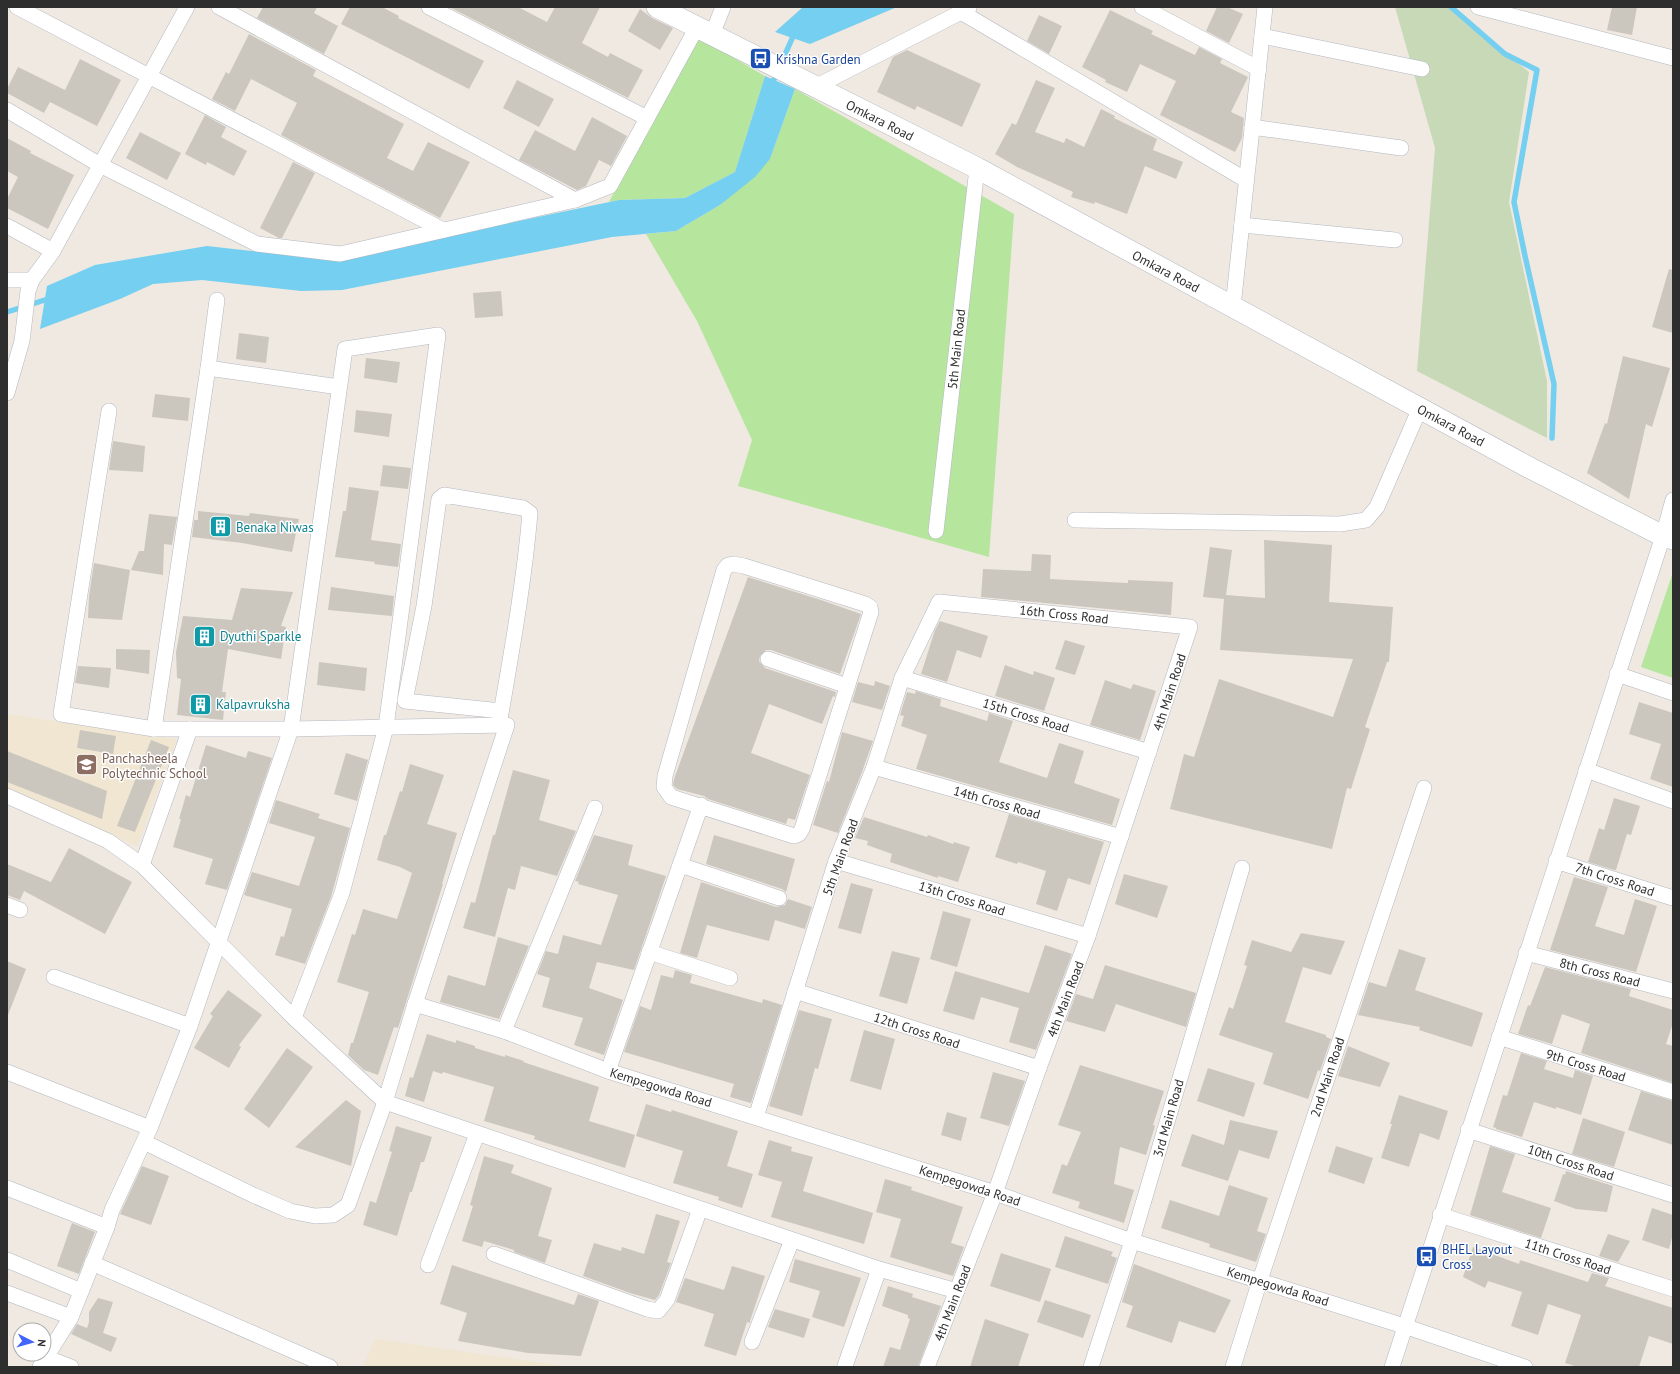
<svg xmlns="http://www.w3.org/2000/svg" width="1680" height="1374" font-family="'PT Sans',sans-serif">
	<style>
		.education { fill: #f0e6d1 }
		.green { fill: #b6e59e }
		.cemetery { fill: #c8d9b8 }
		.water { fill: #75cff0 }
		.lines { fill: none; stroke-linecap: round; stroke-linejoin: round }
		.stream { stroke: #75cff0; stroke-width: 5.5 }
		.building { fill: #cbc7bf }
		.street-casing { stroke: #b4b7c1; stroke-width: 16 }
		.secondary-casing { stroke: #b4b7c1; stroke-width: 22 }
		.street { stroke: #fff; stroke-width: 15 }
		.secondary { stroke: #fff; stroke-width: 21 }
		.labels { text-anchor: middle; stroke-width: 3; stroke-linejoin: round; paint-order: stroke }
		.transit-label { font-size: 13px; fill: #164399; stroke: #fff; text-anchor: start }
		.street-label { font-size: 13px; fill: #2e2e2e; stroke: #fff }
		.culture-label { font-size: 13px; fill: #0d838f; stroke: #fff; text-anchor: start }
		.education-label { font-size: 13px; fill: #785e54; stroke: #fff; text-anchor: start }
	</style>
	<rect width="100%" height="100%" fill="#efe9e1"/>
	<g class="education">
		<polygon points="7,714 177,739 137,846 7,791"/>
		<polygon points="375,1339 571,1367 363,1367"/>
	</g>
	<g class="green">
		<polygon points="696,36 765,76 735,172 685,198 619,200 609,202"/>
		<polygon points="795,89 1014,214 989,557 738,486 752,440 697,321 646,234 676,231 720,205 770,159"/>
		<polygon points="1673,572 1673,678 1641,667"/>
	</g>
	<polygon class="cemetery" points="1395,7 1447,7 1529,72 1509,202 1547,381 1547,438 1417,371 1435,148"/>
	<g class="water">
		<polygon points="803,7 897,7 810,44 775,32"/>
		<polygon points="765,76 795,89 770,159 755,177 720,205 676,231 612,237 342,290 301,291 202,280 153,284 120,299 40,329 47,286 95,265 207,246 331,260 619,200 685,198 735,172"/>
	</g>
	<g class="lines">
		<g class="stream">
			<polyline points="1451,7 1505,54 1537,70 1514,202 1525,256 1554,384 1552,438"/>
			<polyline points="771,86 795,32"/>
			<polyline points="7,312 51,298"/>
		</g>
	</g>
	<g class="building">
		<polygon points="263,7 317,7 314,13 338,26 324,54 257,18"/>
		<polygon points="350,7 382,7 399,16 398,18 484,61 469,89 341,24"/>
		<polygon points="449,7 518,7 547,22 555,7 600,7 582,43 608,57 610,53 643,70 628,98"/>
		<polygon points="1217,7 1227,7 1243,14 1229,43 1206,31"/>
		<polygon points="1612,7 1637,7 1632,35 1607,30"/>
		<polygon points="640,9 652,18 673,28 660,50 628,31"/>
		<polygon points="1110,10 1153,31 1151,34 1195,55 1199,47 1222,59 1220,63 1248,77 1231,112 1244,118 1242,138 1235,152 1160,115 1176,81 1140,64 1127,92 1105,82 1106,80 1082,67"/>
		<polygon points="1039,15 1062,26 1049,54 1027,41"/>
		<polygon points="249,34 316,70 313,76 404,124 387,158 413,171 428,142 470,162 440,218 281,135 297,103 251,79 235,111 212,99 226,72 229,74"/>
		<polygon points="907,50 981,84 962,127 917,106 915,110 877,92 893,57"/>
		<polygon points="80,59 121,80 97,126 50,102 44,113 7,93 7,89 18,67 65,90"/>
		<polygon points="517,80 554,99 539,127 503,108"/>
		<polygon points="1036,80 1055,88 1035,132 1064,143 1066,138 1084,147 1101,109 1115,116 1114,118 1157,139 1153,150 1183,162 1176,179 1145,166 1127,214 1095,202 1094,204 1071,197 1073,192 1017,167 995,154 1012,123 1016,125"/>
		<polygon points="205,115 226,127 221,137 247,151 234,176 207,162 206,165 185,154"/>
		<polygon points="592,117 627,136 611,166 599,160 586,186 577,190 519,160 535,130 575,151"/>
		<polygon points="140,132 181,153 167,180 126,158"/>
		<polygon points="7,138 31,151 30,153 74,175 48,229 7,208 7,199 18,177 7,171"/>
		<polygon points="293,162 315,173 282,238 279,238 260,228"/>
		<polygon points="1669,269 1673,270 1673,333 1652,327"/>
		<polygon points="501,291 503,316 475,318 473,293"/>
		<polygon points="239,333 269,337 266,363 236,359"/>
		<polygon points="1623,356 1670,368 1652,427 1646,424 1629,499 1587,473 1605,423 1607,424"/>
		<polygon points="366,358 400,362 397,383 364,378"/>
		<polygon points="155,394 190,398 188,421 152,417"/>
		<polygon points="356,410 392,414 389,437 354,432"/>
		<polygon points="113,441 145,446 143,472 109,470"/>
		<polygon points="383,465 411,468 408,489 380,486"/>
		<polygon points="349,487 379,491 371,540 401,544 398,567 374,564 375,562 335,557 343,511 346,511"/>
		<polygon points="198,511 249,516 250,513 299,519 292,552 242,543 192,537 194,520 198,520"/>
		<polygon points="149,514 177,517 172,545 164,544 163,575 131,570 139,551 144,551"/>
		<polygon points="1264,540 1332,545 1329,602 1393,607 1389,662 1387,662 1365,727 1370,729 1351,789 1347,788 1332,849 1170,809 1184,754 1194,757 1219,679 1333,717 1353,659 1220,650 1224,599 1203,597 1210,547 1232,550 1226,595 1265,598"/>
		<polygon points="1032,554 1051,555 1050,579 1128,583 1128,580 1173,582 1171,615 981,597 983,569 1031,571"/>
		<polygon points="94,563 130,570 122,620 88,618 89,596"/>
		<polygon points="748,577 821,600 861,614 840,674 771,650 766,650 760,656 759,661 765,668 836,692 835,697 833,696 822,724 769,704 751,753 810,775 795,820 788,818 786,824 708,799 704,796 677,789 673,785 674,779"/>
		<polygon points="331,587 394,596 392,616 328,610"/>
		<polygon points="241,588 293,592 281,626 286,627 281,659 228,649 222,692 226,692 223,720 177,715 181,679 177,678 176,652 183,616 232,620"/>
		<polygon points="940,621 988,636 981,658 957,650 947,682 921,674 935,630"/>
		<polygon points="1065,640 1085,646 1075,675 1055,669"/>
		<polygon points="116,649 150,650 149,674 116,669"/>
		<polygon points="319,662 367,668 365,691 317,685"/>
		<polygon points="1005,665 1033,675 1034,671 1055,678 1044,711 995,696"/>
		<polygon points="78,666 111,668 109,688 75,683"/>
		<polygon points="1105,680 1131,689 1133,684 1156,691 1140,740 1090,725"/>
		<polygon points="875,681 890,686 882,710 852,702 858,682 874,686"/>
		<polygon points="916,691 941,699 940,706 987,721 989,713 1013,721 999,762 1047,778 1059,743 1084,751 1074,783 1120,799 1112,825 916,769 927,735 901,726 904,716 900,715 907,692 915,694"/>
		<polygon points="1639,702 1673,713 1673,787 1650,779 1661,744 1629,734"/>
		<polygon points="80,730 116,736 113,754 77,748"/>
		<polygon points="842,732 873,741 862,772 838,833 813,825 827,781 829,782"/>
		<polygon points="151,740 169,747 135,832 117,826"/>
		<polygon points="206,745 246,758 248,751 272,758 227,890 205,884 213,859 173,847 181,819 179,819 186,795 190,797"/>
		<polygon points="7,751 107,791 102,819 7,782"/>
		<polygon points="346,753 368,760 357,801 334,794"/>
		<polygon points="410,764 444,775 427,824 457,833 442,884 443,884 398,1028 394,1027 378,1075 364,1070 348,1055 351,1043 353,1043 369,992 337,982 352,934 355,935 363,909 397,919 412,873 400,867 377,860 384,835 386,835 400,791 402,792"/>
		<polygon points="513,770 550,780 539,820 576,831 557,876 521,866 515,890 508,888 495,937 463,928 471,902 475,903 493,835 495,835"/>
		<polygon points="1614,798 1640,806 1631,835 1627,834 1616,870 1614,870 1588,862 1599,828 1604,830"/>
		<polygon points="276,800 320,814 318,818 350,828 331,897 305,964 275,955 281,936 284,937 292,909 244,895 252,872 299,886 315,837 269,823"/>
		<polygon points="1009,814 1104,842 1090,885 1068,878 1057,911 1036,904 1046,871 1018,862 1017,864 995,857"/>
		<polygon points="864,817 927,837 928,835 953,844 954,842 970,847 958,882 938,876 938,878 890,862 892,854 867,845 868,841 855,838"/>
		<polygon points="594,835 633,845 628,865 666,876 634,970 597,962 589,988 623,1000 604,1055 574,1045 583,1018 542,1007 550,978 537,974 546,951 558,954 563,935 601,945 618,895 578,884 579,882 575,881"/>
		<polygon points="714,835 795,859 786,892 782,889 706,864"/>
		<polygon points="69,848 132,882 105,934 24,891 20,900 7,895 7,864 51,882"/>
		<polygon points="1124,874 1168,886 1157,918 1115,904"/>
		<polygon points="1574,877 1608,887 1595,926 1624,935 1635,899 1657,906 1636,972 1550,950"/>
		<polygon points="701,882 776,907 785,905 788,899 812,907 805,929 775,920 769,941 707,925 697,958 680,953"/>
		<polygon points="851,883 873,889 861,934 838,928"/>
		<polygon points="943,911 971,919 957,967 930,959"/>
		<polygon points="1301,933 1345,941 1331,975 1303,967 1285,1022 1326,1035 1326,1037 1331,1039 1320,1071 1318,1070 1308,1099 1263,1084 1273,1053 1219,1035 1229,1007 1233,1009 1247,966 1244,965 1252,940 1291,952"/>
		<polygon points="498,937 529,946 499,1019 440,1002 448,975 485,986"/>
		<polygon points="1045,945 1072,954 1036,1050 1009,1042 1019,1008 981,997 974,1020 943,1011 955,971 1029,993"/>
		<polygon points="1399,949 1426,958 1415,990 1483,1013 1472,1047 1419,1030 1420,1027 1358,1015 1369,982 1386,987"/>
		<polygon points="892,951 920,958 907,1004 879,996"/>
		<polygon points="7,961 26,969 8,1015 7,1014"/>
		<polygon points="1105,965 1196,993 1186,1027 1116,1004 1105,1032 1066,1021 1076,994 1093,999"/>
		<polygon points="1545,967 1631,989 1629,996 1673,1010 1673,1023 1666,1044 1673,1046 1673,1083 1581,1053 1590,1024 1562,1014 1552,1044 1518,1034 1528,1005 1530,1006"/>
		<polygon points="675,970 692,975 690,983 762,1003 763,999 782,1005 751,1103 730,1097 734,1084 624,1052 640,1006 651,1010 661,975 673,978"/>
		<polygon points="228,990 262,1015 239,1045 241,1047 229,1068 194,1048 213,1016 210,1014"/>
		<polygon points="799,1010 832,1019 818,1069 815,1068 802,1116 769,1106"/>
		<polygon points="864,1030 895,1039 881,1090 850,1081"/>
		<polygon points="427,1034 456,1043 456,1040 475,1046 475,1048 505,1057 505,1055 524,1061 523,1062 599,1087 589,1121 635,1135 625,1168 534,1139 535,1136 484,1121 494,1087 443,1072 442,1074 433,1071 424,1102 405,1096 410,1077 413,1078"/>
		<polygon points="1348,1046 1390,1063 1380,1087 1338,1076"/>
		<polygon points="287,1048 313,1067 269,1128 244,1109"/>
		<polygon points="1521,1053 1547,1061 1544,1069 1573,1078 1575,1070 1593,1076 1581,1115 1556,1107 1556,1109 1534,1102 1522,1137 1496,1129 1496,1128 1493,1127 1503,1095 1507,1096"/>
		<polygon points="1080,1065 1164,1091 1153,1125 1155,1126 1146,1155 1120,1147 1114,1184 1134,1190 1124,1223 1078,1208 1080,1202 1052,1193 1062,1164 1067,1166 1081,1132 1058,1125"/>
		<polygon points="1208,1068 1255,1083 1244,1117 1197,1101"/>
		<polygon points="993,1072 1025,1081 1009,1126 980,1118"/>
		<polygon points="1641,1091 1673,1101 1673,1145 1628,1130"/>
		<polygon points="1399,1095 1448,1111 1439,1140 1420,1133 1409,1167 1381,1158 1392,1124 1390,1124"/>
		<polygon points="346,1100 361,1111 351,1166 295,1147"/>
		<polygon points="646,1104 671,1112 672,1110 738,1131 727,1166 753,1174 742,1208 718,1200 719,1197 673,1183 683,1151 636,1136"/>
		<polygon points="947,1112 967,1118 961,1141 941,1135"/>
		<polygon points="1583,1118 1625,1132 1614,1167 1572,1154"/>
		<polygon points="1230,1120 1278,1131 1269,1159 1239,1150 1228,1181 1181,1166 1192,1134 1224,1145"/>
		<polygon points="396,1126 432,1137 424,1162 421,1162 412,1192 410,1192 397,1236 363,1225 370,1201 376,1203 392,1152 389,1151"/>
		<polygon points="769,1140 792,1147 791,1151 813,1157 803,1191 873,1213 864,1244 771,1217 782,1182 758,1175"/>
		<polygon points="1336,1146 1373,1158 1364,1184 1328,1172"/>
		<polygon points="1490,1146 1515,1154 1502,1192 1551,1208 1541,1238 1470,1215"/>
		<polygon points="484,1156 514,1165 511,1173 552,1188 538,1236 552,1240 545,1263 514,1252 514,1250 484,1241 482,1247 462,1241 473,1206 470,1205"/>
		<polygon points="142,1166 169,1176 151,1225 120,1214"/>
		<polygon points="1566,1171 1613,1186 1607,1212 1576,1209 1554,1201 1563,1174 1565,1175"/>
		<polygon points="885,1179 912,1187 911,1190 963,1207 951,1243 964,1247 953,1276 890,1257 901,1219 876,1212"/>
		<polygon points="1229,1185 1268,1198 1257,1231 1266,1234 1256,1262 1209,1247 1210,1244 1161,1228 1170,1200 1219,1216"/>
		<polygon points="1652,1208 1673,1215 1673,1234 1669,1249 1642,1240"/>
		<polygon points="656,1214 680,1221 667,1262 671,1263 659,1295 655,1300 630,1293 583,1276 594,1243 621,1251 622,1247 644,1254"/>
		<polygon points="72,1223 95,1232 79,1274 57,1266"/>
		<polygon points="1608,1234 1630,1241 1618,1262 1599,1256"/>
		<polygon points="1065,1236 1113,1252 1111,1256 1117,1258 1108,1284 1055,1267"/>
		<polygon points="1473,1247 1519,1264 1520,1260 1588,1282 1592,1273 1609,1278 1605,1286 1673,1308 1673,1344 1649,1336 1639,1367 1578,1367 1565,1363 1581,1315 1548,1304 1538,1335 1511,1326 1522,1292 1488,1281 1485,1288 1463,1277"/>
		<polygon points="1001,1253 1051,1269 1040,1302 990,1286"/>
		<polygon points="795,1259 861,1278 844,1327 812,1317 820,1291 789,1282"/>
		<polygon points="1134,1264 1231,1300 1215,1333 1179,1321 1172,1343 1126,1327 1133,1306 1122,1302"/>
		<polygon points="452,1265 574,1305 578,1294 599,1301 581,1356 528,1353 458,1341 467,1313 440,1304"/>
		<polygon points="732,1266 765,1276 750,1321 750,1323 747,1322 736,1356 704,1346 714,1314 676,1302 685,1278 724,1290"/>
		<polygon points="888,1286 913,1294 912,1297 941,1306 918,1367 883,1367 890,1347 900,1350 910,1319 908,1318 908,1315 882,1306"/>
		<polygon points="98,1298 113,1302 103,1333 117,1338 111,1352 71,1334 77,1324 87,1328 89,1322 89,1312"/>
		<polygon points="1045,1300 1091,1315 1083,1338 1037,1322"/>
		<polygon points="775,1309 810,1319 804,1338 768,1327"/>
		<polygon points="985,1319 1029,1334 1018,1367 970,1367"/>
	</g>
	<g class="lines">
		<defs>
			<g id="street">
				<polyline points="17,7 443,230"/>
				<polyline points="219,7 575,200"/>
				<polyline points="429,7 647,118"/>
				<polyline points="1142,7 1259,69"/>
				<polyline points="1478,7 1673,58"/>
				<polyline points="961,12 1246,180"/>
				<polyline points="712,35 723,7"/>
				<polyline points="1262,36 1422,69"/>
				<polyline points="815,87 969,8"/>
				<polyline points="7,110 100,165 257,244 340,254 575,200 610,186 697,27"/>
				<polyline points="1252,127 1401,148"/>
				<polyline points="1242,225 1395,240"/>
				<polyline points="7,226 53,251"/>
				<polyline points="7,280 32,280 53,251 187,7"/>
				<polyline points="1233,307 1265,7"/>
				<polyline points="208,368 217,300"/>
				<polyline points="7,393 22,341 28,291 32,280"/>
				<polyline points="109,411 61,714 154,729 291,729 345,349 438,335 386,727 342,893 294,1018"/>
				<polyline points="1075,520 1340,524 1366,520 1377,507 1420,408"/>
				<polyline points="936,531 977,168"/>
				<polygon points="733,564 744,566 865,604 870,607 871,612 802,829 799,834 794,836 671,797 664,787 665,776 724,570 728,565"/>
				<polyline points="768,659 847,686"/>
				<polyline points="1617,674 1673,693"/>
				<polyline points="902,678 1149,752"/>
				<path d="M499,725c12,-70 25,-141 31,-212l-7,-5 -79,-13 -5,4 -15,107 -19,95 96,10"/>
				<polyline points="154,729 208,368 339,387"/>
				<polyline points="874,767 1121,837"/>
				<polyline points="1586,770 1673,801"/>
				<polyline points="7,796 108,841 142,865 294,1018 385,1102 879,1269 957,1291"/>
				<polyline points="836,861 1088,936"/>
				<polyline points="1556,861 1673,898"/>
				<polyline points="142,865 190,729"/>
				<polyline points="680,865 779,898"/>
				<polyline points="7,905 20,910"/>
				<polyline points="649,952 730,978"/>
				<polyline points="1526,953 1673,991"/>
				<polyline points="54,977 190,1026"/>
				<polyline points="795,991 1039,1068"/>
				<polyline points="415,1004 504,1031 608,1071 995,1193 1132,1241 1404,1326 1525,1367"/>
				<polyline points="504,1031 595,808"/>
				<polyline points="1499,1037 1673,1092"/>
				<polyline points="608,1071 701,805"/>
				<polyline points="7,1072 150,1128"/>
				<polyline points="756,1117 836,861 874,767 902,678 939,602 1190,627 1088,936 1039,1068 995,1193 927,1367"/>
				<polyline points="1468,1130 1673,1195"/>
				<polyline points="7,1188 107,1227"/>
				<polyline points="1440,1215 1673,1289"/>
				<polyline points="494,1254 647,1309 658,1311 667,1300 700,1209"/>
				<polyline points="7,1260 81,1291"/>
				<polyline points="92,1263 330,1367"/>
				<polyline points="428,1265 477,1134"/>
				<polyline points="7,1293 71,1317"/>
				<polyline points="752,1342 792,1240"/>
				<polyline points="45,1357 71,1367"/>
				<polyline points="845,1366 879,1269"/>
				<polyline points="40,1367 71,1317 107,1227 112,1210 150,1128 190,1026 291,729 507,725 415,1004 385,1102 348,1205 333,1215 315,1216 290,1211 253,1195 144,1142"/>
				<polyline points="1091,1367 1132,1241 1242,868"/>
				<polyline points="1233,1367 1260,1280 1424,788"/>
				<polyline points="1392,1367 1663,536 1673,500"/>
			</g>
			<polyline id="secondary" points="657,7 977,168 1530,468 1663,536 1673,539"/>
		</defs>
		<use href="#street" class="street-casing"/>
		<use href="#secondary" class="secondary-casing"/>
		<use href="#street" class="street"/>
		<use href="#secondary" class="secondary"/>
	</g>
	<defs>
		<symbol id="bus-square" viewBox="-11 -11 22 22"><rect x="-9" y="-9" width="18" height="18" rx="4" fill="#1a4fb4" stroke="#fff"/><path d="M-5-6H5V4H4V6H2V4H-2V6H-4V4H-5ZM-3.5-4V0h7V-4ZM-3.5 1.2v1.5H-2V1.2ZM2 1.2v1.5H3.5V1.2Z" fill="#fff"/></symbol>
		<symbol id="building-square" viewBox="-11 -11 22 22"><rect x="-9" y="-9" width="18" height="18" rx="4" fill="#0f9aa8" stroke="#fff"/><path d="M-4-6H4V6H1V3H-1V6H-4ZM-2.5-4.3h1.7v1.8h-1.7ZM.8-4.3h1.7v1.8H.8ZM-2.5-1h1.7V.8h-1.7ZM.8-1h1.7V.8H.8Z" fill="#fff"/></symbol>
		<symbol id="university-square" viewBox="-11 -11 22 22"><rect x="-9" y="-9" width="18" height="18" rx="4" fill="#8d6e63" stroke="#fff"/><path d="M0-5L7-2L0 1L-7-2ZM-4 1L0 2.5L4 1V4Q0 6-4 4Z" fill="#fff"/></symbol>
	</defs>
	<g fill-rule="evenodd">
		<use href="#bus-square" x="748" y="46" width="25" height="25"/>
		<use href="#building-square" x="208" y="514" width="25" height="25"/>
		<use href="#building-square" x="192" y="624" width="25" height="25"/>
		<use href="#building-square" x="188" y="692" width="25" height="25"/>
		<use href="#university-square" x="74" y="752" width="25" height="25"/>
		<use href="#bus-square" x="1414" y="1244" width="25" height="25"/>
	</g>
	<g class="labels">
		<g class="transit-label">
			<text x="776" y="64">Krishna Garden</text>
			<text x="1442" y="1254">BHEL Layout<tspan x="1442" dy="15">Cross</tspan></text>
		</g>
		<g class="street-label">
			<text transform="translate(880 120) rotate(27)" y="5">Omkara Road</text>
			<text transform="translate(1166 271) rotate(28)" y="5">Omkara Road</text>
			<text transform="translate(956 349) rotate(-84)" y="5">5th Main Road</text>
			<text transform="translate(1451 425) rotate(28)" y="5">Omkara Road</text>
			<text transform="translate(1064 614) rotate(6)" y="5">16th Cross Road</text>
			<text transform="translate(1169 692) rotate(-72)" y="5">4th Main Road</text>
			<text transform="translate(1026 715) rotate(17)" y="5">15th Cross Road</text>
			<text transform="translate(997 802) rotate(16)" y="5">14th Cross Road</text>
			<text transform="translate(840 857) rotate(-70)" y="5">5th Main Road</text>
			<text transform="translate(1615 879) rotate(18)" y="5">7th Cross Road</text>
			<text transform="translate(962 898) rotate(17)" y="5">13th Cross Road</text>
			<text transform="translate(1600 972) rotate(14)" y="5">8th Cross Road</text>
			<text transform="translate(1065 999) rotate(-69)" y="5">4th Main Road</text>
			<text transform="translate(917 1030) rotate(18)" y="5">12th Cross Road</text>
			<text transform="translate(1586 1065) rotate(17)" y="5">9th Cross Road</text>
			<text transform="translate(1327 1077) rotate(-72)" y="5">2nd Main Road</text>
			<text transform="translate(661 1087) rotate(17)" y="5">Kempegowda Road</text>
			<text transform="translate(1168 1118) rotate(-74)" y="5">3rd Main Road</text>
			<text transform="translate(1571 1162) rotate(18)" y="5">10th Cross Road</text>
			<text transform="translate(970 1185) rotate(18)" y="5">Kempegowda Road</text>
			<text transform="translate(1568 1256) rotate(18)" y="5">11th Cross Road</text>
			<text transform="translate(1278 1286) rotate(17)" y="5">Kempegowda Road</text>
			<text transform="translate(952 1303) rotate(-69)" y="5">4th Main Road</text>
		</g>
		<g class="culture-label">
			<text x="236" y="532">Benaka Niwas</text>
			<text x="220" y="641">Dyuthi Sparkle</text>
			<text x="216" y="709">Kalpavruksha</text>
		</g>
		<g class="education-label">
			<text x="102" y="763">Panchasheela<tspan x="102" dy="15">Polytechnic School</tspan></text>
		</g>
	</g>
	<rect width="1680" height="1374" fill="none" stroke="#2e2e2e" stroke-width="16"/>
	<g transform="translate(32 1342) rotate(96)"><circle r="19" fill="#ffffff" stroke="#ababab"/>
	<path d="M0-3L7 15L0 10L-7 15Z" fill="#4264fb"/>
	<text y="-6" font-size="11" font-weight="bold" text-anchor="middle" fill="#2e2e2e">N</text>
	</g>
</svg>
